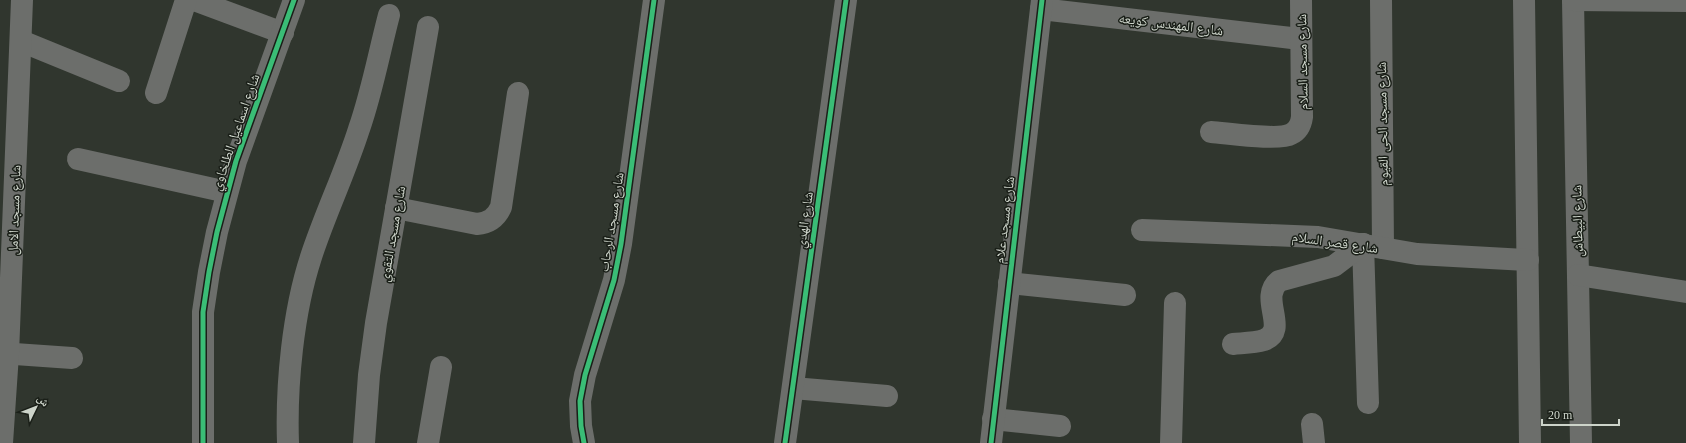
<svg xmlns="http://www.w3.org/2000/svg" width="1686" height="443" font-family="'Times New Roman','Noto Naskh Arabic',serif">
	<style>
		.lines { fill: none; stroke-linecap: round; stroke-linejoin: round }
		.street { stroke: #6c6e6b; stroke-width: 22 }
		.cycleway-casing { stroke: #1a1f18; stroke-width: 8 }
		.cycleway { stroke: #3abd76; stroke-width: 5 }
		.labels { text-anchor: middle; stroke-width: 3; stroke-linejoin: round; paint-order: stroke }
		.street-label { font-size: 14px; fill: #cdd4ca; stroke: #1a1f18 }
	</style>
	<rect width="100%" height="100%" fill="#30362e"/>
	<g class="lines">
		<g class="street">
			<polyline points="194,0 283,33"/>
			<polyline points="1381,0 1383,248"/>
			<polyline points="1524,0 1530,443"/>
			<polyline points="1573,0 1581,443"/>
			<polyline points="1573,0 1686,1"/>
			<polyline points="1041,9 1300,39"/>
			<polyline points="21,41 119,81"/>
			<polyline points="156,93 186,0"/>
			<path d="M1211,132c16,1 68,9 80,2 7,-3 10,-10 11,-17l-1,-117"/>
			<polyline points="78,159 227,192"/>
			<path d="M396,208l81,16c12,-1 19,-6 24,-17l17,-114"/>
			<polyline points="1142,230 1318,237 1417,254 1528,260"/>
			<polyline points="1363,244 1368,403"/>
			<polyline points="1578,275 1686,292"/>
			<polyline points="1009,283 1125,295"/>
			<path d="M1233,344c10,-1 21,-1 31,-4 26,-10 -6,-42 15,-59l55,-15 29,-22"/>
			<polyline points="0,353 72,358"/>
			<polyline points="793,388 887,396"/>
			<polyline points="993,419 1060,426"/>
			<polyline points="1312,424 1314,443"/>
			<polyline points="2,443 8,354 22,0"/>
			<polyline points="203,443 203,312 209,272 217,232 236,161 294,0"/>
			<path d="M288,443c-2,-58 5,-131 23,-186 14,-43 34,-84 48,-128 13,-37 20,-76 30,-114"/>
			<polyline points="364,443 369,375 376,323 428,27"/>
			<polyline points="428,443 441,367"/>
			<polyline points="584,443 581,426 580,401 585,375 614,280 621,244 654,0"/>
			<polyline points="785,443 846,0"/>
			<polyline points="991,443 1042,0"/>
			<polyline points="1171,443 1175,303"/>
		</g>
		<defs>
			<g id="cycleway">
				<polyline points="203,443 203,312 209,272 217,232 236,161 294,0"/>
				<polyline points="584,443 581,426 580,401 585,375 614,280 621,244 654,0"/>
				<polyline points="785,443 846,0"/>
				<polyline points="991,443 1042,0"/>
			</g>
		</defs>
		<use href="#cycleway" class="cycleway-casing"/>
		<use href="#cycleway" class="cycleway"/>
	</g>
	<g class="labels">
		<g class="street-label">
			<text transform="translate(1171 24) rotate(7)" y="5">شارع المهندس كويعه</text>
			<text transform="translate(1302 62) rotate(-91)" y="5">شارع مسجد السلام</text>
			<text transform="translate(1382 124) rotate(-91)" y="5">شارع مسجد الحى القيوم</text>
			<text transform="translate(235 132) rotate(-71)" y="5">شارع اسماعيل الطلخاوي</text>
			<text transform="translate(14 210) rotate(-88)" y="5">شارع مسجد الامل</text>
			<text transform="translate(804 220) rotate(-82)" y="5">شارع الهدي</text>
			<text transform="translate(1004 220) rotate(-83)" y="5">شارع مسجد علام</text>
			<text transform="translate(1577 221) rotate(-91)" y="5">شارع البيطاش</text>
			<text transform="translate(611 222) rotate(-81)" y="5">شارع مسجد الرحاب</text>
			<text transform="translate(392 234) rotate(-80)" y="5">شارع مسجد التقوي</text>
			<text transform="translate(1335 242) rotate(8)" y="5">شارع قصر السلام</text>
		</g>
	</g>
	<g transform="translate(36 407) rotate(47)" stroke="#1a1f18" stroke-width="3" paint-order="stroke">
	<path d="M0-3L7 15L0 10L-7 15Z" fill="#cdd4ca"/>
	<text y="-6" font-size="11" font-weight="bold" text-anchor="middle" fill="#cdd4ca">ش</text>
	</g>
	<path d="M1542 419v6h77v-6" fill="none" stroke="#cdd4ca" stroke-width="2"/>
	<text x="1548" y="419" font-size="12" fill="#cdd4ca" stroke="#1a1f18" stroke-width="3" paint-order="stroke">20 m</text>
</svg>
